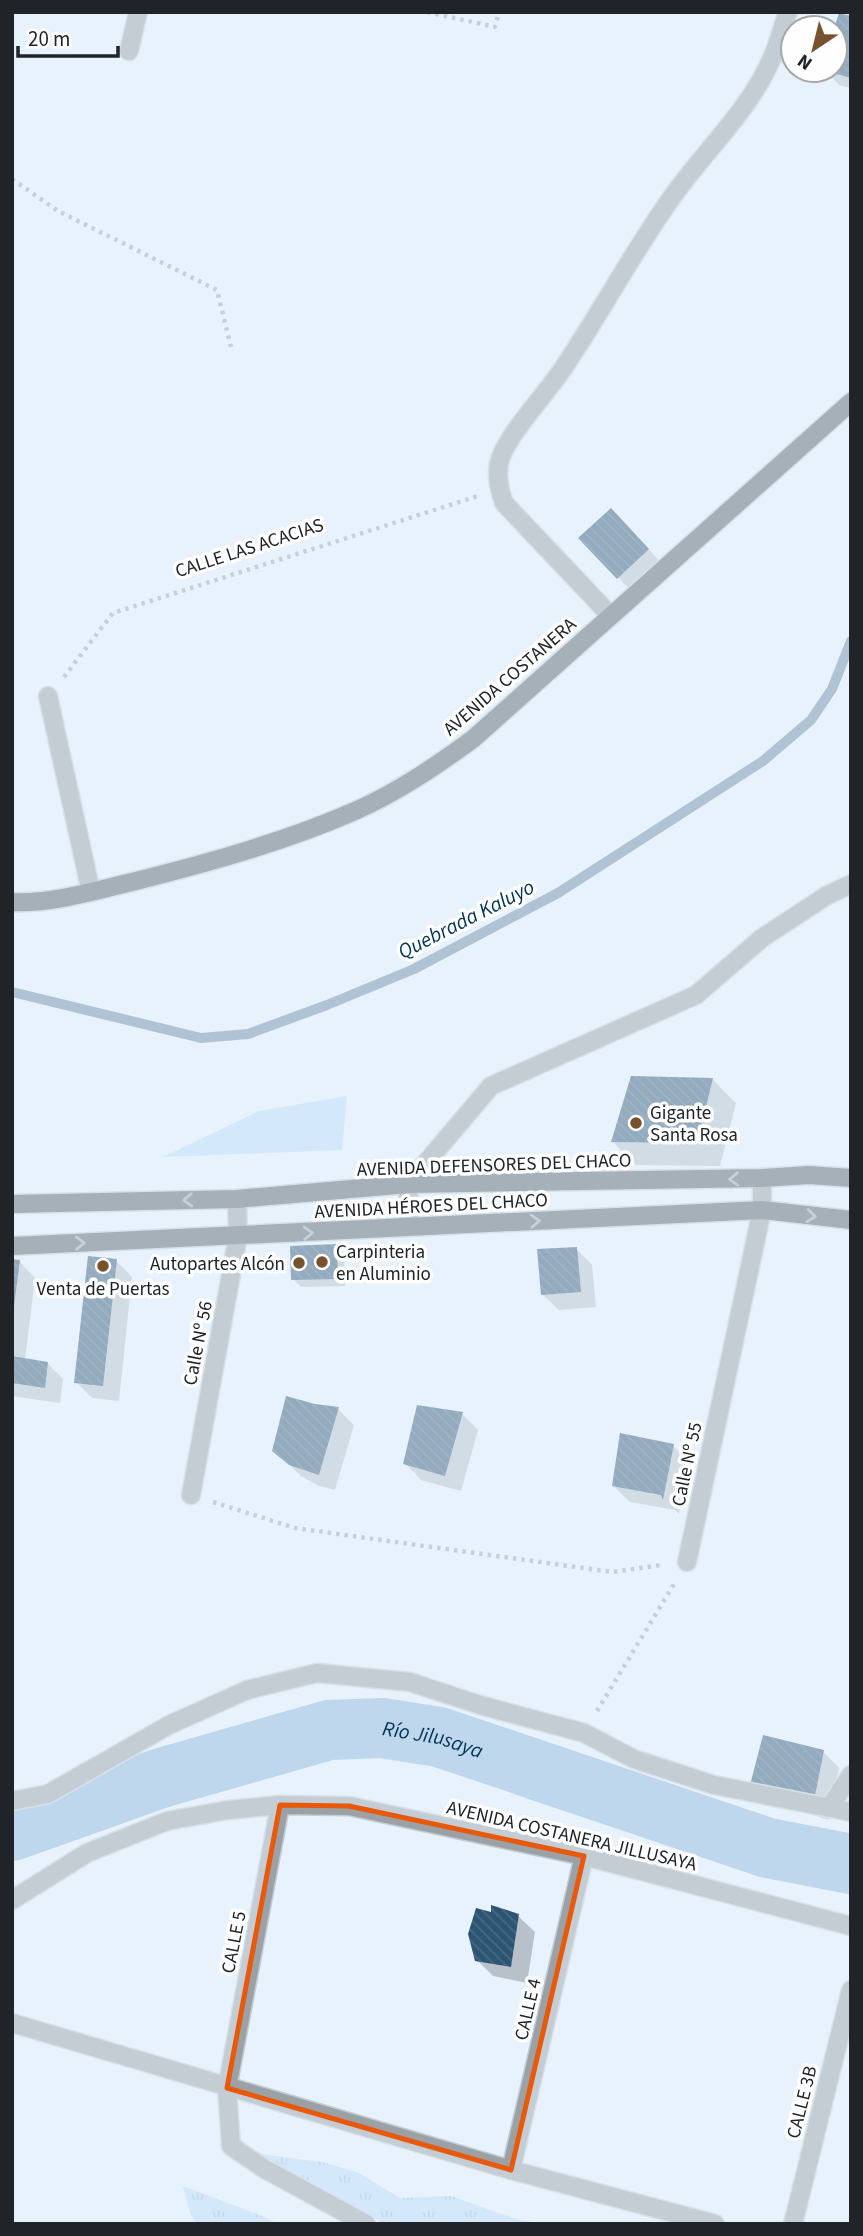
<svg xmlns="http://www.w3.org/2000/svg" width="863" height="2236" font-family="'Source Sans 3',sans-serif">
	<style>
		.grass { fill: url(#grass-tufts) }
		.green { fill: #badcf9 }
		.shadow { fill: #0003 }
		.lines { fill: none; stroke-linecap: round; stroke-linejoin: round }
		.stream { stroke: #6c8ba6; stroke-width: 10 }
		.river { stroke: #8cb7dc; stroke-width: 60 }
		.building { fill: url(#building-back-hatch) }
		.minor-casing { stroke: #c3cdd6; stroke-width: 21 }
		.major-casing { stroke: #c3cdd6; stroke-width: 21 }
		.path { stroke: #9fa7af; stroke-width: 4.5; stroke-dasharray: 3.5 5; stroke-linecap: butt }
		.minor { stroke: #9ca1a5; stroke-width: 18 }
		.major { stroke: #586068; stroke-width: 18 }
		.oneway { stroke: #a3a7ac }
		.marked { fill: none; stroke: #e8590c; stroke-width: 5; stroke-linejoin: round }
		.poi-dot { fill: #77522d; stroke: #fefefe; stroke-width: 2.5 }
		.labels { text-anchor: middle; stroke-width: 7; stroke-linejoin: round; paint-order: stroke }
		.street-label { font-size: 19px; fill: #202428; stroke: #fefefe }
		.poi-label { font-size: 19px; fill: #202428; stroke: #fefefe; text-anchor: start }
		.water-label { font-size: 21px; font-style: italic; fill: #003456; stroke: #fefefe }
	</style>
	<defs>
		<pattern id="grass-tufts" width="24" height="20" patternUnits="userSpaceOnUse" patternTransform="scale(1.75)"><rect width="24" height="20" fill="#badcf9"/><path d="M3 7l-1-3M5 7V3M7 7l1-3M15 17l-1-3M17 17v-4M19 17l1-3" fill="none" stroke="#a0bdd5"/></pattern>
		<pattern id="building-back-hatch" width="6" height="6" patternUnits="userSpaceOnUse" patternTransform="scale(1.75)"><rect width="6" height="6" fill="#2c5473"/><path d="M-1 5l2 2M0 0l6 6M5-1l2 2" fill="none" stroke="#496982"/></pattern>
	</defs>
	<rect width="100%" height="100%" fill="#e7f2fc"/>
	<g class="grass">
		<polygon points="254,2153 322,2162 357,2172 400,2198 451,2196 516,2219 543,2224 385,2224"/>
		<polygon points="183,2186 267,2218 278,2224 197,2224 190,2213"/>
	</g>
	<polygon class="green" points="347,1096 342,1150 163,1157 259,1111"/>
	<g class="shadow">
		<polygon points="851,18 851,88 839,85 825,70 835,70"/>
		<polygon points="627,526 664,566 634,594 581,538"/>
		<polygon points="632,1078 713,1080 736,1103 720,1166 636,1165 613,1142"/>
		<polygon points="336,1246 344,1254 345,1286 301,1287 293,1279"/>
		<polygon points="576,1249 592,1265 596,1307 559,1310 542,1294"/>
		<polygon points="12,1261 19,1261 35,1278 25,1360 47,1363 63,1379 60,1403 12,1396"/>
		<polygon points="116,1261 132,1277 119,1401 92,1398 76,1382"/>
		<polygon points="315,1406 338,1409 354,1425 335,1490 319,1486 301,1476 274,1450"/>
		<polygon points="462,1414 478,1430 461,1491 421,1480 405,1463"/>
		<polygon points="673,1446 689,1462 679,1514 675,1510 630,1502 613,1486"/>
		<polygon points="823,1752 839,1768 829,1820 768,1801"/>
		<polygon points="493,1914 518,1916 535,1932 527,1983 493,1976 477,1960"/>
	</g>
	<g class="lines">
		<polyline class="stream" points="12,992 201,1038 248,1034 327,1005 414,969 558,893 763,761 811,720 832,689 851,641"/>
		<path class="river" id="s1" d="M12,1831l149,-53 168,-48 53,-2 57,9 329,111 83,16"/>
	</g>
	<g class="building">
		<polygon points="839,13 851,16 851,78 826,71 835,70 834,28"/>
		<polygon points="611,508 649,549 617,579 578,538"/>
		<polygon points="631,1076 713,1078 697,1143 611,1142"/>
		<polygon points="337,1244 338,1279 291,1280 290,1246"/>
		<polygon points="577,1247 581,1292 541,1295 537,1249"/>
		<polygon points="88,1256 117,1259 103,1386 74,1383"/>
		<polygon points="12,1259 20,1260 14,1306 12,1306"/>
		<polygon points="12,1356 48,1362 45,1388 12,1383"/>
		<polygon points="286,1396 315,1404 339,1407 319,1475 289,1465 272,1451"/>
		<polygon points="417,1405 463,1412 445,1476 403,1464"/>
		<polygon points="620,1433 674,1444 663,1500 661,1495 612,1486"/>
		<polygon points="763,1735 824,1750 813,1806 750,1785"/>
		<polygon points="491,1905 519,1914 511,1967 475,1961 468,1934 476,1908 491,1912"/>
	</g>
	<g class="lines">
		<defs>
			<g id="minor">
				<polyline points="129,51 138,12"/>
				<path d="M610,615l-106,-112c-5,-14 -9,-31 -3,-46 9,-25 44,-62 61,-87 38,-56 69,-115 108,-170 33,-48 79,-88 102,-142 7,-15 10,-31 16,-46"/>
				<polyline points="48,696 91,892"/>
				<polyline points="409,1227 408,1184 491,1086 696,995 762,938 826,896 851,884"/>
				<polyline points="191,1495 238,1236 237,1199"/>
				<polyline points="687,1562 762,1210 762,1178"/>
				<polyline points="12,1801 48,1794 169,1725 247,1690 317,1673 410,1682 480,1705 584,1733 634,1759 714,1785 851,1812"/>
				<polyline points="280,1805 227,2088 231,2146 263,2168 366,2224"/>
				<polyline points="829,1808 851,1775"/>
				<polyline points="12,1900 87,1853 167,1821 228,1810 280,1805 349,1806 584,1856 851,1926"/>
				<polyline points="12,2023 511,2170 715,2224"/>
				<polyline points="511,2170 584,1856"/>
				<polyline points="793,2224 851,1990"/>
			</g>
			<g id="major">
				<path d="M12,902c40,2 81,-11 120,-20 76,-19 152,-40 223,-71 43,-19 81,-45 118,-72l378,-337"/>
				<polyline points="12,1204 237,1199 408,1184 762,1178 809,1175 851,1178"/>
				<polyline points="12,1246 762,1210 851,1220"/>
			</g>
		</defs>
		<use href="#minor" class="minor-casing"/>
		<use href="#major" class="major-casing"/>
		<g class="path">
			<polyline points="427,12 495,27 499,12"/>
			<polyline points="12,179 58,211 217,290 231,347"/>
			<polyline points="64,677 113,613 478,496"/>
			<polyline points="213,1502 295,1528 612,1572 662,1565"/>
			<polyline points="597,1711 674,1584"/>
		</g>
		<use href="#minor" class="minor"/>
		<use href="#major" class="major"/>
	</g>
	<defs><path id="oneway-chevron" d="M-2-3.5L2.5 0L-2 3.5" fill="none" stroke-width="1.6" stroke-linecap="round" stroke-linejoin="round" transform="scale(1.75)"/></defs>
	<g class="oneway">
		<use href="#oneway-chevron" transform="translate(734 1179) rotate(179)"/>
		<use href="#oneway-chevron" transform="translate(188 1200) rotate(178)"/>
		<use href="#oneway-chevron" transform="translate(811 1216) rotate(6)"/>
		<use href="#oneway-chevron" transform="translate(535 1221) rotate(-3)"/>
		<use href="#oneway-chevron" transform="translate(308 1233) rotate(-3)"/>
		<use href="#oneway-chevron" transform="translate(80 1243) rotate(-2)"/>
	</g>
	<path d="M0 0H863V2236H0ZM280,1805l69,1 235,50 -73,314 -284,-82z" fill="#e7f2fc" fill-opacity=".55" fill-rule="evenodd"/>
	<path class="marked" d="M280,1805l69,1 235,50 -73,314 -284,-82z"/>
	<g class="poi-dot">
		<circle cx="636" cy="1123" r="7"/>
		<circle cx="322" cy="1262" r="7"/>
		<circle cx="299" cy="1263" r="7"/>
		<circle cx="103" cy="1266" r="7"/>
	</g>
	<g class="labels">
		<g class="street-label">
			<text transform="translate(249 547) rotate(-18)" y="7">CALLE LAS ACACIAS</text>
			<text transform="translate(509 676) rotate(-41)" y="7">AVENIDA COSTANERA</text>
			<text transform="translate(494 1164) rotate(-2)" y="7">AVENIDA DEFENSORES DEL CHACO</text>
			<text transform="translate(431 1205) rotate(-3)" y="7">AVENIDA HÉROES DEL CHACO</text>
			<text transform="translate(197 1343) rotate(-79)" y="7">Calle Nº 56</text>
			<text transform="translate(686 1464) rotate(-78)" y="7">Calle Nº 55</text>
			<text transform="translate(572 1835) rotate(13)" y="7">AVENIDA COSTANERA JILLUSAYA</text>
			<text transform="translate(233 1942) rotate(-79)" y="7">CALLE 5</text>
			<text transform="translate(527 2009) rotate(-77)" y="7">CALLE 4</text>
			<text transform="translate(801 2102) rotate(-76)" y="7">CALLE 3B</text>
		</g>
		<g class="poi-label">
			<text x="650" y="1119">Gigante<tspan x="650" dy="22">Santa Rosa</tspan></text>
			<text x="336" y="1258">Carpinteria<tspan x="336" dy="22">en Aluminio</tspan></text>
			<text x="285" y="1270" text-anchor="end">Autopartes Alcón</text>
			<text x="103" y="1295" text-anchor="middle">Venta de Puertas</text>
		</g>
		<g class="water-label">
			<text transform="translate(466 919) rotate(-27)" y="7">Quebrada Kaluyo</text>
			<text dy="7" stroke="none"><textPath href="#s1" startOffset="438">Río Jilusaya</textPath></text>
		</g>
	</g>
	<rect width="863" height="2236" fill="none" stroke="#202428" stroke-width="28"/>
	<g transform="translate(814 49) rotate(215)"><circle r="33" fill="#fefefe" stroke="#a5a7a8" stroke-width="2"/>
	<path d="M0-5L12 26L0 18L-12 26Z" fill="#77522d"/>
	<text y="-10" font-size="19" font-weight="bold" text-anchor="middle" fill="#202428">N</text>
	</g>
	<path d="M18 46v10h100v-10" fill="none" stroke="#202428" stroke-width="3.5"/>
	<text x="28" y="46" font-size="21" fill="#202428" stroke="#fefefe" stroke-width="5" paint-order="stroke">20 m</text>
</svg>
